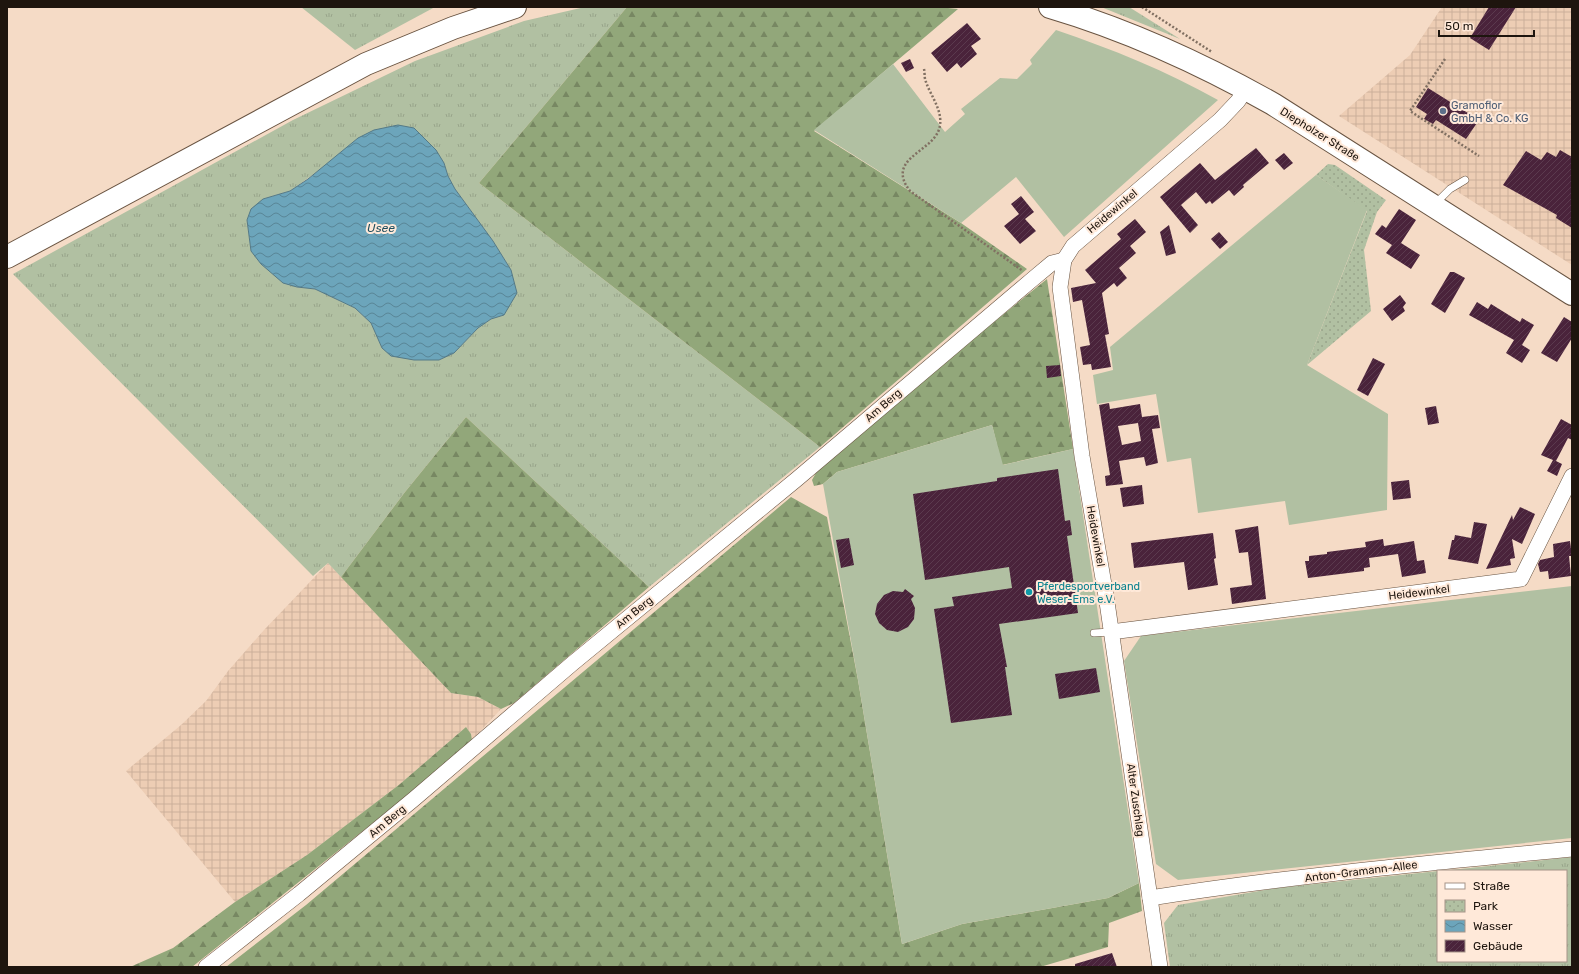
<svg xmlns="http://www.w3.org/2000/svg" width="1579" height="974" font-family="Rubik,sans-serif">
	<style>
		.industrial { fill: url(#industrial-grid) }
		.grass { fill: url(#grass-tufts); fill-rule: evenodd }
		.forest { fill: url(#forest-firs) }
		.park { fill: url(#park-dots) }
		.pitch { fill: #b1c0a2 }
		.water { fill: url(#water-waves); stroke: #557a87 }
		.building { fill: url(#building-hatch); fill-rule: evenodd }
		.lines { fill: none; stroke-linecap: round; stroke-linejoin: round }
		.lane-casing { stroke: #685341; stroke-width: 8 }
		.street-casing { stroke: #685341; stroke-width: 16 }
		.primary-casing { stroke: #685341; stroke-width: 24 }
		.path { stroke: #817062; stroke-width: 2.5; stroke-dasharray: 2 2; stroke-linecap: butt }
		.lane { stroke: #fff; stroke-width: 7 }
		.street { stroke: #fff; stroke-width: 15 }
		.primary { stroke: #fff; stroke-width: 22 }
		.service-dot { fill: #5c6f8a; stroke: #ffe9d9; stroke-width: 1.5 }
		.culture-dot { fill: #0f9aa8; stroke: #ffe9d9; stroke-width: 1.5 }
		.labels { text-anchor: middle; stroke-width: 4; stroke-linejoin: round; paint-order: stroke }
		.service-label { font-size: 11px; fill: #4e5e75; stroke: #ffe9d9; text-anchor: start }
		.street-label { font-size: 11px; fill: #1e150e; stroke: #ffe9d9 }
		.culture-label { font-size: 11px; fill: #0d838f; stroke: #ffe9d9; text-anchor: start }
		.water-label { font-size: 12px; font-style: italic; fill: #1d4d5e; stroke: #ffe9d9 }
	</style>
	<defs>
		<pattern id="industrial-grid" width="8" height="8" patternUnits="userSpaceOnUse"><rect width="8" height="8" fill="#edcdb4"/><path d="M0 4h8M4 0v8" fill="none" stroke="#cbaf9a"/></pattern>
		<pattern id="grass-tufts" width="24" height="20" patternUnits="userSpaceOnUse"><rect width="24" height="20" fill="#b1c0a2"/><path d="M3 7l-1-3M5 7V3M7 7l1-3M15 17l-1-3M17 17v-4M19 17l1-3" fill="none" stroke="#98a48a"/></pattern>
		<pattern id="forest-firs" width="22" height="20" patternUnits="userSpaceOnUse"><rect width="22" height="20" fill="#92a77a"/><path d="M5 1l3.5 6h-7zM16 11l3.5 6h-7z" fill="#778762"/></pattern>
		<pattern id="park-dots" width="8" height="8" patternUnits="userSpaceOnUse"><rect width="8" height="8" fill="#b1c0a2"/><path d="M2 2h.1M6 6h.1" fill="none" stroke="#98a48a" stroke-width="1.8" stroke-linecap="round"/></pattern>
		<pattern id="water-waves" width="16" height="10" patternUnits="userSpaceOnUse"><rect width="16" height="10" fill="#6ca5bb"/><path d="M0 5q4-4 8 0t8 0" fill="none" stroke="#588596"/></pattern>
		<pattern id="building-hatch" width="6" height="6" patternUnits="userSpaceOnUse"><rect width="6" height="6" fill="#4a233b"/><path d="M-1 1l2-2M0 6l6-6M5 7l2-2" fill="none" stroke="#5b3a4e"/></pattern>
	</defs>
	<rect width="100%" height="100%" fill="#f5dbc6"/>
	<g class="industrial">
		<polygon points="1442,7 1572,7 1572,265 1339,116 1410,55"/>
		<polygon points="328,563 451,693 478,697 501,709 472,740 471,734 466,727 400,784 307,855 235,902 126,771 181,725 206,701 228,671 264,630"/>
	</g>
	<g class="grass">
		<polygon points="301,7 435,7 355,50"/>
		<path d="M585,7h42l-148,176 341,264 -171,140 -183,-170 -61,75 -64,85 -13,-14 -15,13 -300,-302 280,-154 122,-59 109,-40zM358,138l86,25 4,13 7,13 38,52 18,29 -7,45 -13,4 -13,9 -24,25 -15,7h-25l-32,-12 -11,-25 -16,-15 -40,-19 -18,-2 -46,-36 -4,-31 16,-21 27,-8 42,-30z"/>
		<polygon points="1101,7 1129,7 1180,39"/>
		<polygon points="1572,857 1572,967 1170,967 1164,923 1178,905 1277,888 1438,871 1438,961 1566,961 1566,871 1441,871"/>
	</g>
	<g class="forest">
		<polygon points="627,7 938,7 958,9 814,131 961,223 1027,269 820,447 479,183"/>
		<polygon points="1047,279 1073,449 1002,465 992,425 837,472 823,484 814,486 812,480 817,471 921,381"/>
		<polygon points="466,417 649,587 514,703 501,709 478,697 451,693 341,577 405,492"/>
		<polygon points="791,497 827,517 858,680 902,944 962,924 1108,898 1139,883 1142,911 1109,923 1108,947 1040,967 226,967 306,905"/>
		<polygon points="466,727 471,734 472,740 408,795 192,967 130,967 173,948 235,902 307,855 400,784"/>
	</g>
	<polygon class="park" points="1328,164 1335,165 1386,200 1377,212 1364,250 1371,311 1307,365 1367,211 1316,175"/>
	<g class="pitch">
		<path d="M1056,30c56,19 110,41 162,70l-154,137 -48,-60 -55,46 -147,-93 79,-66 52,68 20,-18 -4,-5 39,-31 17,1 15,-15 -2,-4z"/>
		<polygon points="1316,175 1367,210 1307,365 1388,414 1387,510 1289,525 1285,501 1198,513 1191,458 1167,462 1156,394 1097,404 1093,375 1113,370 1110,347"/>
		<polygon points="992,425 1003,465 1073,449 1139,883 1108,898 962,924 902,944 858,680 823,484 837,472"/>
		<polygon points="1572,586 1572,838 1178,880 1156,864 1124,661 1141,636"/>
	</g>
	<polygon class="water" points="398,125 414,128 436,150 444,163 448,176 455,189 493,241 511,270 517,293 504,315 491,319 478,328 454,353 439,360 414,360 391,356 382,348 371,323 355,308 315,289 297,287 283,283 261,264 251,251 247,220 251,209 263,199 290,191 308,179 358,138 374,130"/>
	<g class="building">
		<polygon points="1489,7 1516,7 1489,50 1470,38"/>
		<polygon points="967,23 981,39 971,46 977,54 961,68 957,63 947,72 931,53"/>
		<polygon points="910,59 914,68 906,72 901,63"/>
		<polygon points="1428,88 1479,120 1466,139 1436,120 1433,124 1424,119 1427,114 1416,107"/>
		<polygon points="1256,148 1269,163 1243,185 1244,187 1234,196 1229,190 1212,204 1210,201 1206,204 1196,192 1181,205 1198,225 1190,233 1160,197 1200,163 1215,180"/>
		<polygon points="1560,150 1572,157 1572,228 1556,218 1557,215 1503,185 1526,151 1541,160 1547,152 1556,157"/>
		<polygon points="1284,153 1293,163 1284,170 1275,160"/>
		<polygon points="1021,196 1034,212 1025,219 1036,231 1020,244 1004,226 1019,214 1011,204"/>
		<polygon points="1399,209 1416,220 1401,243 1420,255 1411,269 1386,253 1392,245 1375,234 1382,225 1386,228"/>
		<polygon points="1135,219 1146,232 1130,246 1136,253 1119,268 1127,278 1117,287 1114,283 1102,293 1109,334 1105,335 1111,367 1092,370 1091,364 1083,365 1080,347 1090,345 1082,300 1073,302 1071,288 1096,283 1085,270 1121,239 1117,234"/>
		<polygon points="1169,225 1176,253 1166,256 1160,232"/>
		<polygon points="1219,232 1228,242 1220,249 1211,239"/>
		<polygon points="1450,272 1454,272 1465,278 1445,313 1431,304"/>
		<polygon points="1400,295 1406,303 1403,307 1405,311 1392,321 1383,309"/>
		<polygon points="1477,302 1488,309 1491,304 1520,322 1522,318 1534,325 1522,345 1530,350 1522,363 1506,353 1514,340 1469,315"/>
		<polygon points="1564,317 1572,322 1572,338 1557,362 1541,353"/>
		<polygon points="1373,358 1385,364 1368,396 1357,390"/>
		<polygon points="1060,365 1061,376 1047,378 1046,366"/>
		<path d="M1109,403l1,6 30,-5 2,13 16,-2 2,13 -8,1 6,34 -12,3 -2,-9 -25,4 4,23 -17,2 -1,-10 5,-1 -11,-70zM1138,423l3,18 -19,4 -4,-19z"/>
		<polygon points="1436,406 1439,423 1428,425 1425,408"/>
		<polygon points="1561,419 1572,425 1572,440 1568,438 1556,461 1562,464 1557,476 1547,471 1553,460 1541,455"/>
		<polygon points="1058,469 1065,521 1070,520 1072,535 1067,536 1078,613 999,624 1007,667 1005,667 1012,715 951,723 934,609 954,606 952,597 1012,588 1009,567 925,580 913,494 997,481 997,478"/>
		<polygon points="1409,480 1411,498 1393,500 1391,482"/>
		<polygon points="1142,485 1144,504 1123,507 1120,488"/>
		<polygon points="1520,507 1535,514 1522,544 1512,539 1515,558 1510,559 1511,565 1486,569 1512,515 1513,520"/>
		<polygon points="1474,522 1487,524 1478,564 1448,559 1452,540 1454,540 1455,535 1471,538"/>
		<polygon points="1258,526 1266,599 1232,604 1230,588 1252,585 1248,552 1239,553 1235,530"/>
		<polygon points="1213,533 1216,558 1214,559 1218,585 1188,590 1184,562 1134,568 1131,543"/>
		<polygon points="849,538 854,565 841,568 836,540"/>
		<polygon points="1383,539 1384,546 1414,541 1417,561 1424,560 1426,573 1402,577 1398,554 1369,558 1370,567 1364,568 1364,571 1308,578 1305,561 1309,561 1309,556 1327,554 1327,552 1366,547 1365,542"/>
		<polygon points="1570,541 1572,556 1569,556 1571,576 1549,579 1548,571 1540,572 1538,564 1540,560 1554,557 1553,544"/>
		<polygon points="905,589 914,596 911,599 915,608 914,619 908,627 898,632 887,630 879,623 875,614 877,604 884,595 893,591 903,592"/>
		<polygon points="1096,668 1100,692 1059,699 1055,674"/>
		<polygon points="1112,953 1117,967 1075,967 1075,964"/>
	</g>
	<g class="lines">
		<defs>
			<g id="lane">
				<polyline points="1435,204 1450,189 1465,180"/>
				<polyline points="1094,633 1111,632"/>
			</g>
			<g id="street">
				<polyline points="1111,632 1521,579 1572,476"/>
				<path d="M1150,898c140,-22 281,-35 422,-49"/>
				<polyline points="206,967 299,894 414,799 573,663 797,479 1034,278 1052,263 1064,260"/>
				<polyline points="1160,967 1107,602 1082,456 1060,287 1064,260 1073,246 1220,120 1238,101 1246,89"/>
			</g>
			<g id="primary">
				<path d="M1050,7c78,23 152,57 223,97l299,190"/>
				<polyline points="7,257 366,64 453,28 515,7"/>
			</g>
		</defs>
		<use href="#lane" class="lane-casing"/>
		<use href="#street" class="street-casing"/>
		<use href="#primary" class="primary-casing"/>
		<g class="path">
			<polyline points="1142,7 1212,52"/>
			<polyline points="1445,59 1410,111 1479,156"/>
			<path d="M924,69c1,4 0,9 2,13 5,15 20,32 12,50 -10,21 -52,28 -28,59l113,80"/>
		</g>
		<use href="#lane" class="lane"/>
		<use href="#street" class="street"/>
		<use href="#primary" class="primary"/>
	</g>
	<circle class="service-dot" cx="1443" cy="111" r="4"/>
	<circle class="culture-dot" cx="1029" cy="592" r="4"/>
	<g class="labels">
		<g class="service-label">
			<text x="1451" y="109">Gramoflor<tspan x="1451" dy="13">GmbH &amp; Co. KG</tspan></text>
		</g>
		<g class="street-label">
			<text transform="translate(1320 134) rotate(32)" y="4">Diepholzer Straße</text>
			<text transform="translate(1112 211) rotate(-40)" y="4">Heidewinkel</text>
			<text transform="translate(883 405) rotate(-41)" y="4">Am Berg</text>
			<text transform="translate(1096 536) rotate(80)" y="4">Heidewinkel</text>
			<text transform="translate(1419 592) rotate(-7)" y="4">Heidewinkel</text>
			<text transform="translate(634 612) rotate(-39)" y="4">Am Berg</text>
			<text transform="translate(1136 800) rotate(82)" y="4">Alter Zuschlag</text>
			<text transform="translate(387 821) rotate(-40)" y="4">Am Berg</text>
			<text transform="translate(1361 871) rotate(-7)" y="4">Anton-Gramann-Allee</text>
		</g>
		<g class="culture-label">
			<text x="1037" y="590">Pferdesportverband<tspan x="1037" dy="13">Weser-Ems e.V.</tspan></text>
		</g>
		<g class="water-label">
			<text x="381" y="232">Usee</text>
		</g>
	</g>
	<rect width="1579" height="974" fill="none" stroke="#1e150e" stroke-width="16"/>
	<rect x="1437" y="870" width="130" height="92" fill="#ffe9d9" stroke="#a59488"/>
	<rect x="1445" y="883" width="20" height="6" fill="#ffffff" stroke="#a59488"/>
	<text x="1473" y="890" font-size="12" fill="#1e150e">Straße</text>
	<rect x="1445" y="900" width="20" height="12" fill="url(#park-dots)" stroke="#a59488"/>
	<text x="1473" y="910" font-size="12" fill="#1e150e">Park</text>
	<rect x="1445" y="920" width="20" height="12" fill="url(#water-waves)" stroke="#a59488"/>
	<text x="1473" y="930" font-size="12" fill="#1e150e">Wasser</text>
	<rect x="1445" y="940" width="20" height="12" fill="url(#building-hatch)" stroke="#a59488"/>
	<text x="1473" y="950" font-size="12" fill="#1e150e">Gebäude</text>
	<path d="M1439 30v6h95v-6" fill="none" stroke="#1e150e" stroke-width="2"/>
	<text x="1445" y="30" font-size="12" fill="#1e150e" stroke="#ffe9d9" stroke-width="3" paint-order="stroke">50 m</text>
</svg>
